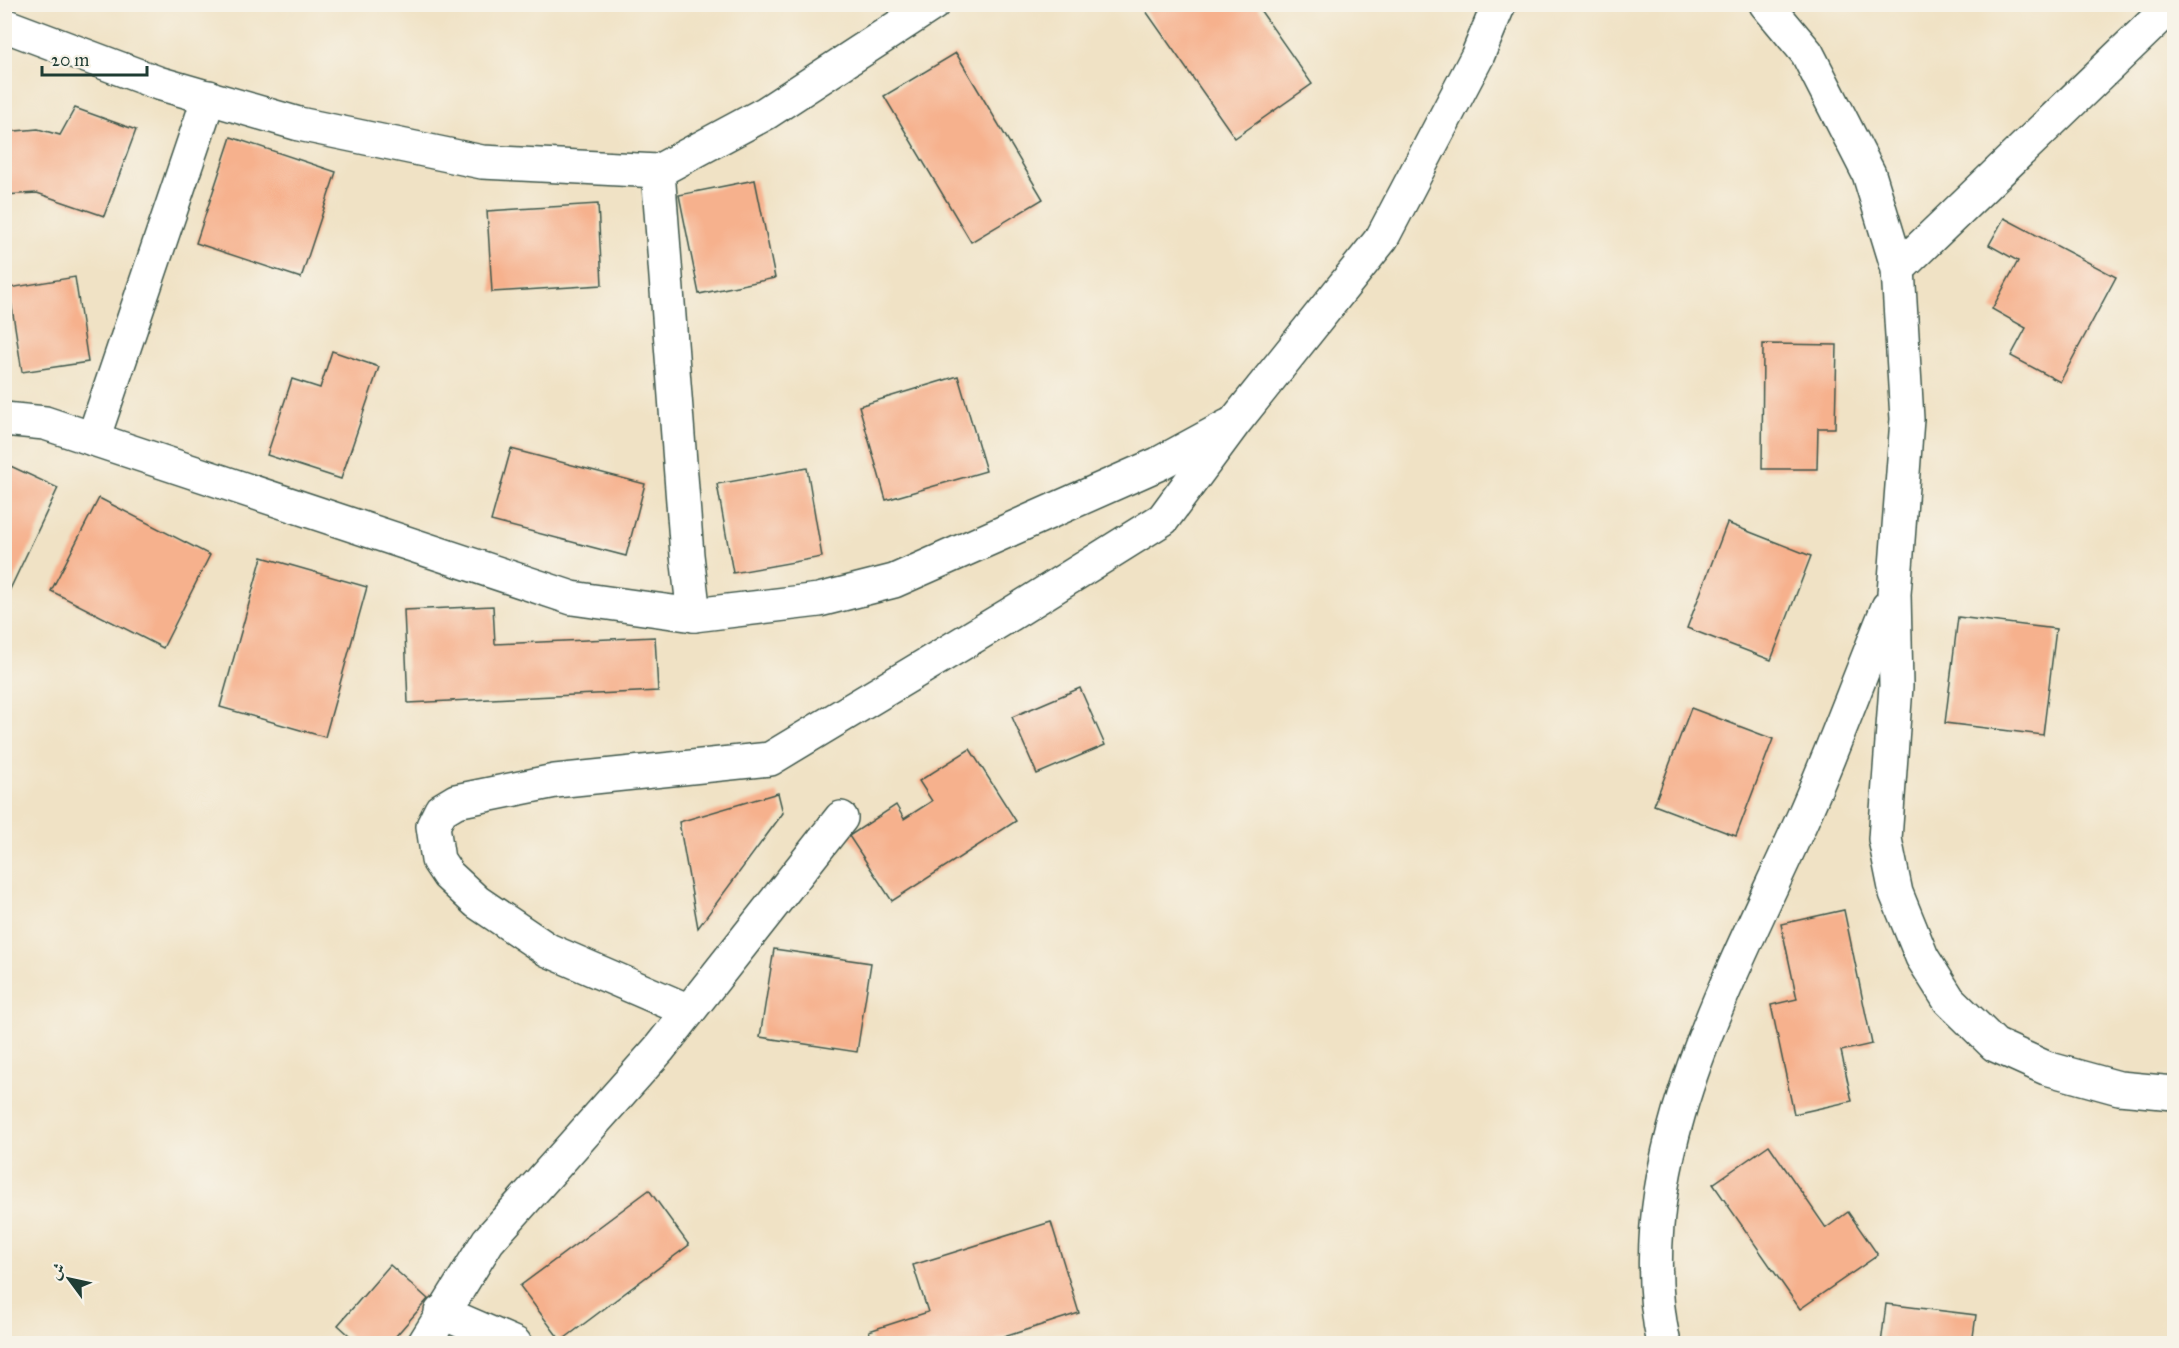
<svg xmlns="http://www.w3.org/2000/svg" width="2179" height="1348" font-family="'IM FELL Great Primer',Amiri,serif">
	<style>
		.building { fill: #f6b18d }
		.lines { fill: none; stroke-linecap: round; stroke-linejoin: round }
		.minor-casing { stroke: #3e564a; stroke-width: 36 }
		.minor { stroke: #fff; stroke-width: 33 }
	</style>
	<rect width="100%" height="100%" fill="#f7f3e8"/>
	<filter id="ink" filterUnits="userSpaceOnUse"><feTurbulence type="fractalNoise" baseFrequency=".0167" numOctaves="2"/><feDisplacementMap in="SourceGraphic" scale="12" xChannelSelector="R" yChannelSelector="G"/><feConvolveMatrix kernelMatrix="1 2 1 2 8 2 1 2 1" color-interpolation-filters="sRGB"/></filter>
	<filter id="wash" filterUnits="userSpaceOnUse"><feTurbulence type="fractalNoise" baseFrequency=".008" numOctaves="4" result="noise"/><feDisplacementMap in="SourceGraphic" scale="24" xChannelSelector="R" yChannelSelector="G"/><feGaussianBlur stdDeviation="1.35" result="paint"/><feColorMatrix in="noise" values="0 0 0 0 0 0 0 0 0 0 0 0 0 0 0 0 0 1.4 0 .05"/><feComposite in="paint" operator="in"/></filter>
	<g filter="url(#wash)">
		<rect width="100%" height="100%" fill="#f0e2c5"/>
		<g id="blocks">
			<g class="building">
				<polygon points="1141,4 1256,4 1312,84 1235,138"/>
				<polygon points="956,53 1043,199 971,242 884,96"/>
				<polygon points="75,108 136,130 104,216 37,193 4,195 4,132 38,129 60,135"/>
				<polygon points="231,137 336,172 301,278 196,243"/>
				<polygon points="755,180 775,278 699,294 679,195"/>
				<polygon points="598,204 602,285 492,292 487,211"/>
				<polygon points="2004,218 2116,277 2060,382 2011,356 2026,328 1992,309 2018,261 1989,245"/>
				<polygon points="75,277 88,362 22,372 9,288"/>
				<polygon points="1763,344 1837,345 1835,428 1818,428 1817,469 1762,469"/>
				<polygon points="332,351 379,367 341,479 267,455 292,379 320,388"/>
				<polygon points="958,376 986,471 886,500 859,406"/>
				<polygon points="511,449 645,484 626,556 491,521"/>
				<polygon points="4,463 58,488 4,602"/>
				<polygon points="807,468 822,557 733,573 717,484"/>
				<polygon points="99,498 210,555 163,648 51,591"/>
				<polygon points="1727,523 1811,556 1771,660 1687,628"/>
				<polygon points="262,557 367,587 325,737 220,707"/>
				<polygon points="493,606 495,644 655,637 658,691 408,703 404,610"/>
				<polygon points="1958,617 2056,629 2043,735 1945,723"/>
				<polygon points="1080,688 1105,745 1037,774 1012,717"/>
				<polygon points="1691,708 1773,739 1736,836 1654,805"/>
				<polygon points="970,749 1016,821 892,901 849,836 896,805 904,819 932,801 919,781"/>
				<polygon points="778,793 783,813 698,928 679,822"/>
				<polygon points="1844,910 1872,1044 1841,1051 1852,1101 1794,1114 1771,1005 1797,999 1781,924"/>
				<polygon points="774,949 871,963 857,1052 760,1037"/>
				<polygon points="1769,1145 1826,1228 1848,1212 1878,1255 1800,1309 1713,1184"/>
				<polygon points="649,1190 689,1245 561,1341 520,1286"/>
				<polygon points="1051,1222 1079,1313 982,1344 873,1344 869,1331 928,1312 913,1265"/>
				<polygon points="390,1265 428,1299 389,1344 359,1344 338,1325"/>
				<polygon points="1886,1304 1976,1315 1972,1344 1881,1344"/>
			</g>
		</g>
	</g>
	<g filter="url(#ink)">
		<use href="#blocks" fill-opacity="0" stroke="#3e564a" stroke-width="1.5"/>
		<g class="lines">
			<defs>
				<g id="minor">
					<polyline points="1766,4 1807,53 1869,174 1898,269 1907,419 1894,594 1896,686 1885,839 1896,893 1922,957 1949,1000 1995,1045 2046,1068 2119,1088 2174,1093"/>
					<polyline points="4,25 158,83 299,124 482,162 658,171 766,113 933,4"/>
					<polyline points="1898,269 2173,4"/>
					<polyline points="4,419 45,423 572,598 694,615 687,555 658,171"/>
					<polyline points="93,439 209,97"/>
					<polyline points="694,615 819,600 894,581 1158,464 1228,426"/>
					<polyline points="689,1011 548,950 477,902 448,875 438,860 433,826 441,810 456,801 555,781 770,759 1011,614 1163,519 1234,423 1382,238 1477,57 1499,4"/>
					<polyline points="441,1312 515,1344"/>
					<polyline points="424,1344 488,1241 659,1049 841,818"/>
					<path d="M1664,1344c-40,-181 66,-363 137,-522 32,-71 58,-144 87,-215"/>
				</g>
			</defs>
			<use href="#minor" class="minor-casing"/>
			<use href="#minor" class="minor"/>
		</g>
	</g>
	<rect width="2179" height="1348" fill="none" stroke="#f7f3e8" stroke-width="24"/>
	<g transform="translate(69 1279) rotate(303)" stroke="#f7f3e8" stroke-width="4.5" paint-order="stroke">
	<path d="M0-4.5L10 22L0 15L-10 22Z" fill="#1f3d34"/>
	<text y="-9" font-size="16" font-weight="bold" text-anchor="middle" fill="#1f3d34">ش</text>
	</g>
	<path d="M42 66v9h105v-9" fill="none" stroke="#1f3d34" stroke-width="3"/>
	<text x="51" y="66" font-size="18" fill="#1f3d34" stroke="#f7f3e8" stroke-width="4.5" paint-order="stroke">20 m</text>
</svg>
